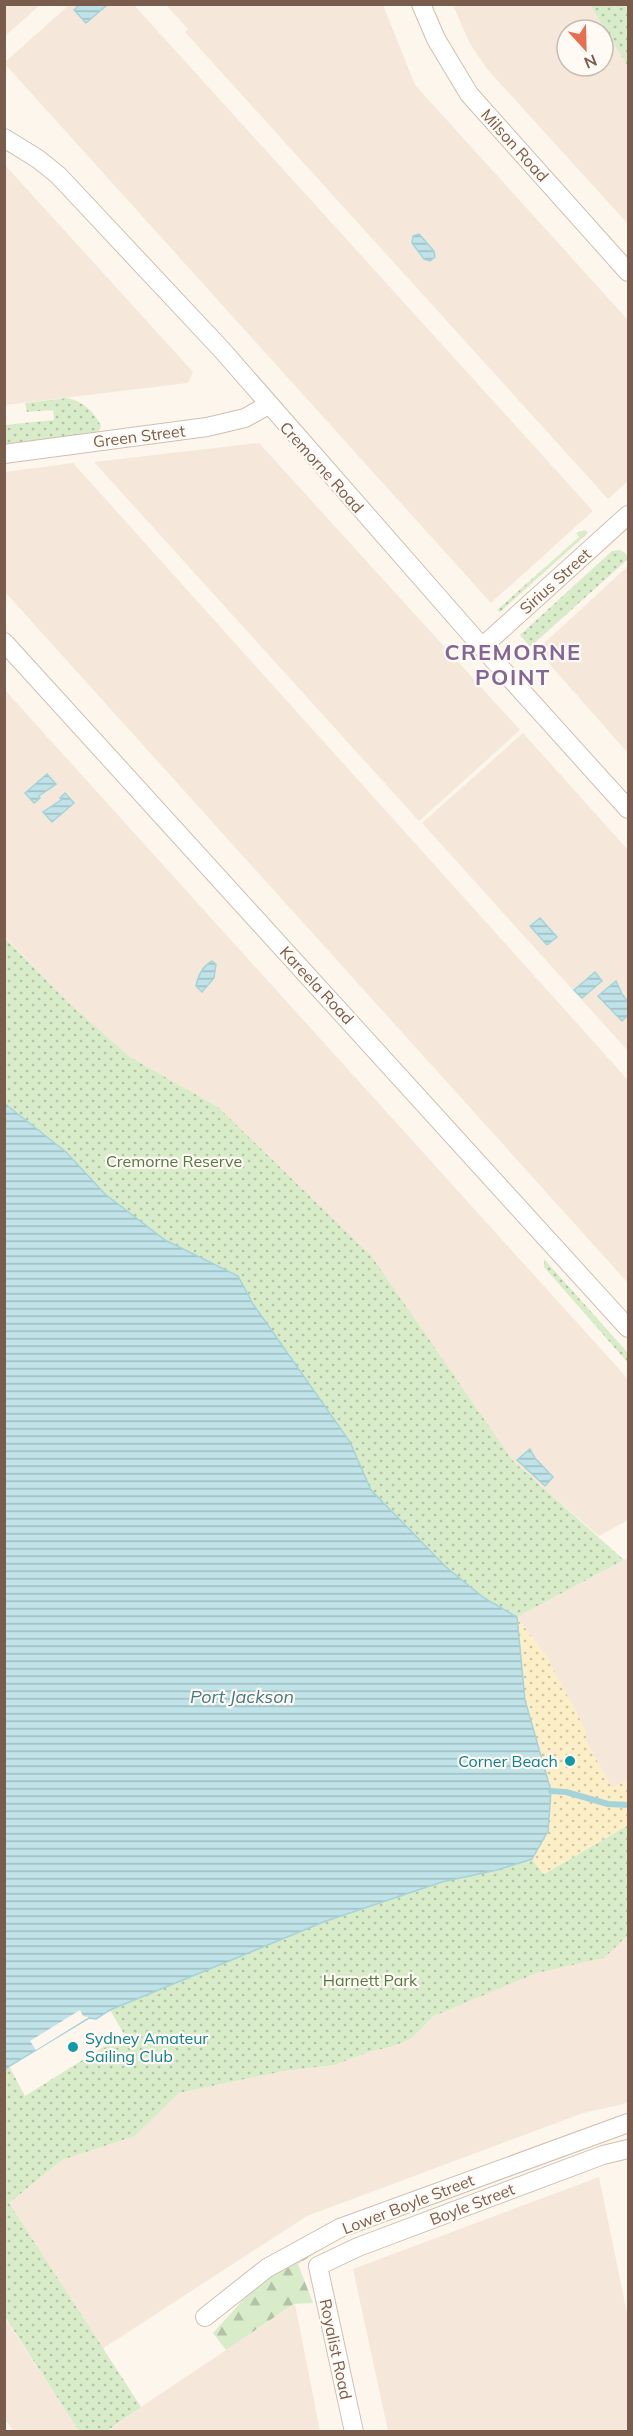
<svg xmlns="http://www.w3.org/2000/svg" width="633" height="2436" font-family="Mulish,sans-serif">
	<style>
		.residential { fill: #f5e8da; fill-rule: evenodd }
		.grass { fill: url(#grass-dots) }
		.forest { fill: url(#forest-firs) }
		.sand { fill: url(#sand-dots) }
		.water { fill: url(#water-rules); stroke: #a5d3da; stroke-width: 1.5 }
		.pier { fill: #fdf6ec }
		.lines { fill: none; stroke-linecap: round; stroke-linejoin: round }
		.stream { stroke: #a5d3da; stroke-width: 6 }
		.street-casing { stroke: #d1beb0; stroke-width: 20 }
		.street { stroke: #fff; stroke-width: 18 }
		.culture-dot { fill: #0f9aa8; stroke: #fffaf3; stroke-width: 2 }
		.labels { text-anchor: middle; stroke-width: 4.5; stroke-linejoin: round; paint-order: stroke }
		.street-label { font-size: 16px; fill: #7a5c4d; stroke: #fffaf3 }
		.park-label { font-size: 16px; fill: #537a41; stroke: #fffaf3 }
		.culture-label { font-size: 16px; fill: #0d838f; stroke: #fffaf3; text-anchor: end }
		.water-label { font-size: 18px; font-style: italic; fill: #437c86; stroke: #fffaf3 }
		.district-label { font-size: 22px; font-weight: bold; letter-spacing: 1.5px; fill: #846695; stroke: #fffaf3 }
	</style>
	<defs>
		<pattern id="grass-dots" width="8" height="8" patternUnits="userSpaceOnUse" patternTransform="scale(1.5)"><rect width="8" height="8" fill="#d8ecc9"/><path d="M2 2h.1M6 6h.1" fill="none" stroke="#b4c2a5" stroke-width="1.8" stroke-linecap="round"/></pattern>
		<pattern id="forest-firs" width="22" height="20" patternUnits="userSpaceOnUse" patternTransform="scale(1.5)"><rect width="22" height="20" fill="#d8ecc9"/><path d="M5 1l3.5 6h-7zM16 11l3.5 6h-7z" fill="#b4c2a5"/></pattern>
		<pattern id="sand-dots" width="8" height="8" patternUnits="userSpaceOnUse" patternTransform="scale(1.5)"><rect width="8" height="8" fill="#fcefc7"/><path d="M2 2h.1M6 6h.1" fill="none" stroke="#d1c5a4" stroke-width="1.8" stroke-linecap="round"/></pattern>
		<pattern id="water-rules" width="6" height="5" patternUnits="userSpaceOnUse" patternTransform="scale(1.5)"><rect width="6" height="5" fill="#bfe3e8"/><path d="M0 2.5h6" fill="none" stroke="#a0bbbe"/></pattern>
	</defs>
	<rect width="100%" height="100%" fill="#fdf6ec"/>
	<g class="residential">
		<polygon points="5,4 40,4 40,5 5,36"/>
		<polygon points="69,5 134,5 593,511 491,603 4,63"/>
		<polygon points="166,5 383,5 415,85 628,320 628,481 608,499 185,32 188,29"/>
		<path d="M453,5h137l38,61v158l-141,-155 -18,-27zM567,30h36v36h-36z"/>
		<polygon points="4,164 193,372 188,383 5,405"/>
		<polygon points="259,443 520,730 419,821 94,462"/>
		<polygon points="73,463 628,1080 628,1283 5,592 5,472"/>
		<polygon points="628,566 628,753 537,650"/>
		<polygon points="4,689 628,1379 628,1520 599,1536 513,1462 477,1412 218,1107 130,1057 70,1004 5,937"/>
		<polygon points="523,733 628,850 628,1051 422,823"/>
		<polygon points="628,1558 628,1780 612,1788 586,1741 548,1659 517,1617"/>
		<polygon points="628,1935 628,2103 583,2113 307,2216 102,2349 9,2203 62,2160 135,2136 179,2093 284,2071 334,2065 369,2052 394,2046 412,2038 434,2016 537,1973 604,1958"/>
		<polygon points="599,2177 628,2318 628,2431 388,2431 353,2269"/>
		<polygon points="295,2304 320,2431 107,2432 141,2407"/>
		<polygon points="4,2317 79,2431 14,2431 5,2420"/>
	</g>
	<g class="grass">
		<polygon points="590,5 628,5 628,66 625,62"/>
		<path d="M67,398c15,3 27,13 34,28l-2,5 -29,6 -65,7v-19l49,-5 -1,-10 -26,2 -2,-9z"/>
		<polygon points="585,530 588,533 500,612 497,610 579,537 576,533"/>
		<polygon points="620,550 625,553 628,559 530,647 520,635 612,551"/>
		<polygon points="4,937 70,1004 130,1057 218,1107 372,1257 513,1461 624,1560 517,1617 484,1598 446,1567 371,1490 350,1442 253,1304 238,1276 165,1240 105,1194 66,1152 5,1103"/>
		<polygon points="544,1259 628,1353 628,1363 544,1267"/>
		<polygon points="628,1825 628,1935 604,1958 537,1973 434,2016 412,2038 394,2046 369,2052 334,2065 284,2071 179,2093 135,2136 62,2160 9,2203 141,2407 107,2431 79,2431 5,2317 5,2069 9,2066 25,2096 124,2034 110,2010 326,1921 442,1882 497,1870 532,1859 544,1874"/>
	</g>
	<polygon class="forest" points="323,2242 332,2243 298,2264 313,2303 294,2304 226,2350 213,2333 242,2301 284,2262"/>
	<polygon class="sand" points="517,1617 548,1659 586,1731 586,1741 612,1788 628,1780 628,1825 543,1874 532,1859 548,1831 551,1791 525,1700"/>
	<g class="water">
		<polygon points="80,4 107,4 107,5 86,23 74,10"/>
		<polygon points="419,234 434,251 435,257 430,261 424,259 412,243 413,236"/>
		<polygon points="47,774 56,784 39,796 40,798 34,803 25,793"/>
		<polygon points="65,793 74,803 52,822 43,812 61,800 60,798"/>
		<polygon points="540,918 557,937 547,945 530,926"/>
		<path d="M212,961l4,3 -2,14 -12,14 -6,-6c2,-11 7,-20 16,-25z"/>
		<polygon points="595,972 602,981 582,998 574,990"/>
		<polygon points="616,981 622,994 628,1002 628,1015 622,1021 598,996"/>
		<polygon points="4,1103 66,1152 105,1194 165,1240 238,1276 253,1304 350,1442 371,1490 446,1567 484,1598 517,1617 525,1700 551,1791 548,1831 532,1859 497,1870 442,1882 326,1921 110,2010 96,2019 89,2018 5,2069"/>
		<polygon points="530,1449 535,1458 553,1477 545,1486 517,1460"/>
	</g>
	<polygon class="pier" points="80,2010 83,2016 89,2017 36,2050 30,2041"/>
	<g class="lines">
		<polyline class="stream" points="551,1791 566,1792 608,1804 628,1805"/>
		<defs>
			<g id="street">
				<polyline points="421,4 436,39 469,94 628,272"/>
				<polyline points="4,138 38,159 58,175 222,350 482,647 628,809"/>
				<polyline points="4,454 207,427 245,418 268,405"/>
				<polyline points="4,642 628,1328"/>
				<polyline points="482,647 628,515"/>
				<polyline points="205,2317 267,2268 340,2228 628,2123"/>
				<polyline points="354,2432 318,2266 358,2247 603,2155 628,2149"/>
			</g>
		</defs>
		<use href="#street" class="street-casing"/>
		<use href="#street" class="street"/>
	</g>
	<g class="culture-dot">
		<circle cx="570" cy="1761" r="6"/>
		<circle cx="73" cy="2047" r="6"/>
	</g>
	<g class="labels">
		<g class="street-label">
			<text transform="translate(515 145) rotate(48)" y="6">Milson Road</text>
			<text transform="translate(139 436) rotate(-7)" y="6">Green Street</text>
			<text transform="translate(322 467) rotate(48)" y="6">Cremorne Road</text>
			<text transform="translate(555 581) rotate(-42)" y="6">Sirius Street</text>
			<text transform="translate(317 985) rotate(47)" y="6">Kareela Road</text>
			<text transform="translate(408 2204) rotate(-21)" y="6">Lower Boyle Street</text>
			<text transform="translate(472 2204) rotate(-21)" y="6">Boyle Street</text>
			<text transform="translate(336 2349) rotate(78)" y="6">Royalist Road</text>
		</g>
		<g class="park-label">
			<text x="174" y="1167">Cremorne Reserve</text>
			<text x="370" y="1986">Harnett Park</text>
		</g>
		<g class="culture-label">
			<text x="558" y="1767">Corner Beach</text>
			<text x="85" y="2044" text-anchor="start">Sydney Amateur<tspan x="85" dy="18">Sailing Club</tspan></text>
		</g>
		<g class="water-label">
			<text x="242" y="1703">Port Jackson</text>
		</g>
		<g class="district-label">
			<text x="513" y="660">CREMORNE<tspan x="513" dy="25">POINT</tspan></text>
		</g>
	</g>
	<rect width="633" height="2436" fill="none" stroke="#7a5c4d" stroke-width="12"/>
	<g transform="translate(585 48) rotate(158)"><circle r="28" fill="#fffaf3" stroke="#cabbb1" stroke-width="1.5"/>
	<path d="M0-4.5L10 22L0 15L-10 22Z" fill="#e76f51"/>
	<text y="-9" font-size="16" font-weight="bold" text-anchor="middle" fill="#7a5c4d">N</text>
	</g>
</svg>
